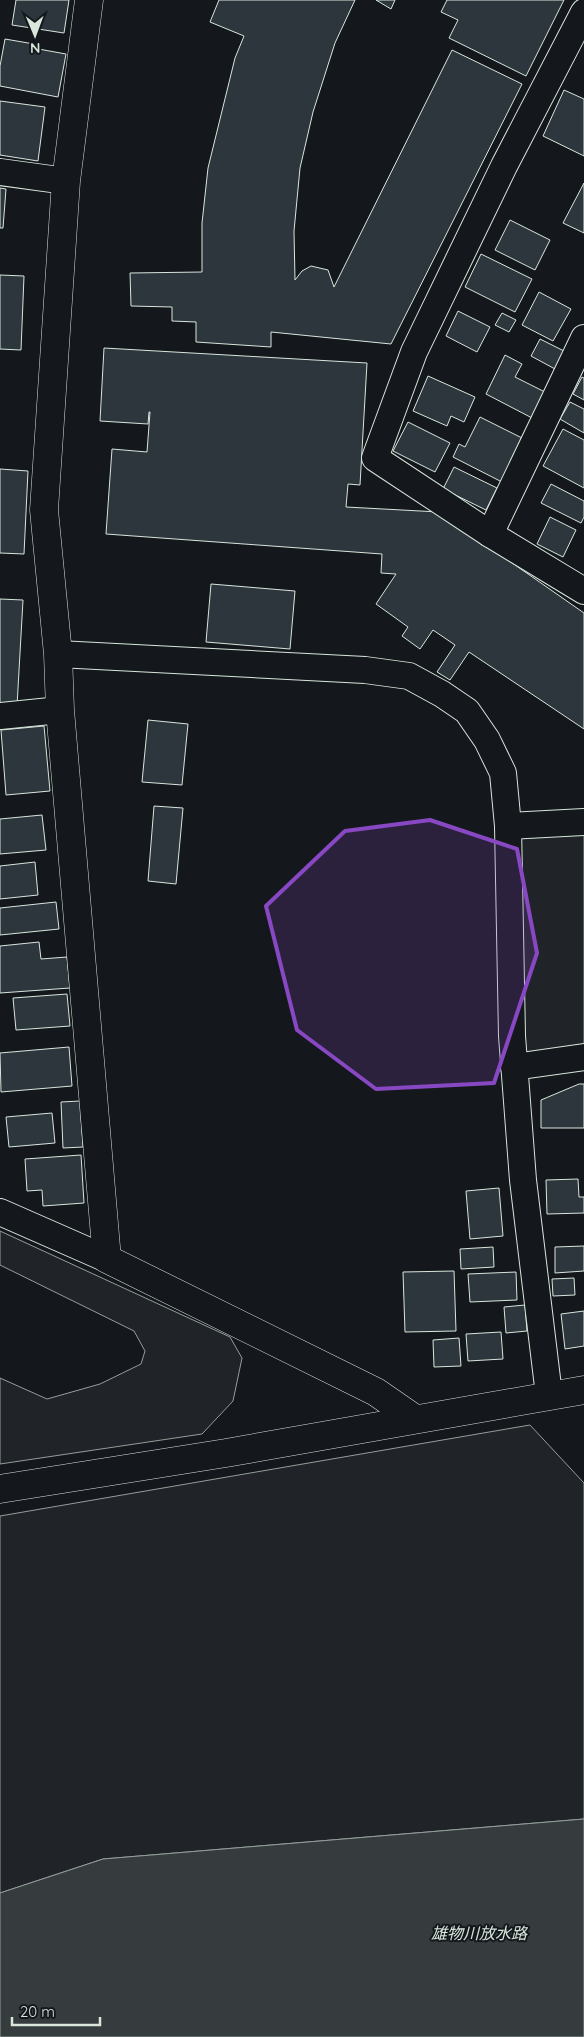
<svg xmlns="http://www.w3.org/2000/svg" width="584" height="2037" font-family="Quicksand,'Noto Sans JP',sans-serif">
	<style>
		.green { fill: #202428; stroke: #939e99 }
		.water { fill: #363b3e; stroke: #939e99 }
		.building { fill: #2c363c; stroke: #d8e6dc }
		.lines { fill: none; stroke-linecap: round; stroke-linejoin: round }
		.minor-casing { stroke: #d8e6dc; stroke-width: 28 }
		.tertiary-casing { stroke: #d8e6dc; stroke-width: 29 }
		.minor { stroke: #14181c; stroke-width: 26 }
		.tertiary { stroke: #14181c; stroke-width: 28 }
		.marked { fill: #8948c3; fill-opacity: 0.2; stroke: #8948c3; stroke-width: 4; stroke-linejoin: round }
		.labels { text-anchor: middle; stroke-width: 4; stroke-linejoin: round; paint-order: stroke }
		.water-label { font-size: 16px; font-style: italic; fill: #d8e6dc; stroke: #14181c }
	</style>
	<rect width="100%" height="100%" fill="#14181c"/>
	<g class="green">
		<polygon points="584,822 584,1057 514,1067 508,826"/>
		<polygon points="0,1231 230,1337 242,1358 233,1401 202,1434 0,1464 0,1378 47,1399 100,1384 141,1364 145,1351 134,1331 0,1265"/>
		<polygon points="530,1425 584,1483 584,1819 103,1859 0,1893 0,1516"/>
	</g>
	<polygon class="water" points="584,1819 584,2037 0,2037 0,1893 103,1859"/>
	<g class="building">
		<polygon points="16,0 69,0 64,33 12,25"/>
		<polygon points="219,0 355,0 335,43 313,112 300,168 294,231 295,280 302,271 311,266 328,270 334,287 452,50 522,84 391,344 271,332 271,347 196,342 196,322 172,321 172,307 131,306 130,273 202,272 202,223 208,168 235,58 244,36 210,22"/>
		<polygon points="376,0 395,0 391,9"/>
		<polygon points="447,0 564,0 526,76 449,38 458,20 441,12"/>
		<polygon points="5,39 34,44 33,48 66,54 58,97 0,86 0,66"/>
		<polygon points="564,90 584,99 584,156 543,136"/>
		<polygon points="0,101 45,107 38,161 0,155"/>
		<polygon points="584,183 584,233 563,223"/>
		<polygon points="0,188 6,189 3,228 0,228"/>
		<polygon points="510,220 550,240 535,270 495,250"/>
		<polygon points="481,254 532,279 515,312 465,287"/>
		<polygon points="0,275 24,276 21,350 0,349"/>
		<polygon points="539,292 571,309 553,341 522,325"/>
		<polygon points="458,311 490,327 477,352 446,336"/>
		<polygon points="502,313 516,320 509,332 495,325"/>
		<polygon points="540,339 564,351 555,369 531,356"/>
		<polygon points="104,348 367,363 360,485 348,484 346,507 439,512 584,613 584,729 469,652 450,680 437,672 455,645 433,630 420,649 402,636 408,627 376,604 396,574 381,573 382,554 106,534 112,449 147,452 150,412 149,412 148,424 100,421"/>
		<polygon points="505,355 522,364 515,377 547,393 534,419 486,394"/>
		<polygon points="428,376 475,397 464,422 451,416 447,426 413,411"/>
		<polygon points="582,377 584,378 584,400 573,394"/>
		<polygon points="570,402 584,409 584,433 560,419"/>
		<polygon points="480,417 524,439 502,482 453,457 459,444 465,447"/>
		<polygon points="408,422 450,443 435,472 393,451"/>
		<polygon points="563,429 584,440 584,488 543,466"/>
		<polygon points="454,467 497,488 486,510 443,489"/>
		<polygon points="0,469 28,471 24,554 0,553"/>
		<polygon points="551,484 584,501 584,517 581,523 541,503"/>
		<polygon points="550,517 576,530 563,557 537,544"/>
		<polygon points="211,584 295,591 290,649 206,642"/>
		<polygon points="0,599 23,600 17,706 0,705"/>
		<polygon points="148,720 188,724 182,785 142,782"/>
		<polygon points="44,726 50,791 6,795 1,730"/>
		<polygon points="154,806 183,808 176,884 148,881"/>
		<polygon points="42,815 46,850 0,854 0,819"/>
		<polygon points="35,862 38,895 0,899 0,866"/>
		<polygon points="56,902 59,929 0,935 0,908"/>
		<polygon points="39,942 41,959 67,957 70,988 0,993 0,946"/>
		<polygon points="67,994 70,1026 16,1030 13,998"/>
		<polygon points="69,1047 72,1086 1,1092 0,1053"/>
		<polygon points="579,1084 584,1084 584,1128 541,1128 541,1100"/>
		<polygon points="80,1101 83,1147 63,1148 61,1102"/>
		<polygon points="52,1113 55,1143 9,1147 6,1117"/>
		<polygon points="81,1155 84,1203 43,1206 42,1190 27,1191 25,1159"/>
		<polygon points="578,1179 579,1197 584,1197 584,1213 547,1214 546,1180"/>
		<polygon points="499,1188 503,1236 470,1239 466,1191"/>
		<polygon points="584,1246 584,1271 555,1273 555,1247"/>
		<polygon points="493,1247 494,1267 461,1269 460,1249"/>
		<polygon points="454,1271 456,1331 405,1332 403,1272"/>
		<polygon points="516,1272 517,1300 470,1302 468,1274"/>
		<polygon points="574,1278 575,1295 553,1296 552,1279"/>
		<polygon points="525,1305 527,1331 506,1333 504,1307"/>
		<polygon points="584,1311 584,1346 565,1349 561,1314"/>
		<polygon points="501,1332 503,1359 468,1361 466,1334"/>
		<polygon points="459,1338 461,1366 434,1367 433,1340"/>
	</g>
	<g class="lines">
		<defs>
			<g id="minor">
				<polyline points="584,12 504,166 414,352 375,458 490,534 584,591"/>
				<polyline points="0,172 66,181"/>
				<polyline points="490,534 584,338"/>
				<polyline points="58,654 365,670 409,676 442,694 467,711 487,740 503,773 508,826 512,1036 523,1180 549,1395"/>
				<polyline points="0,716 60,710"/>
				<polyline points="508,826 584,822"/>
				<polyline points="514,1067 584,1057"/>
				<polyline points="0,1212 107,1259"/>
			</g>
			<g id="tertiary">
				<polyline points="89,0 66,181 44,510 58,654 60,710 107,1259 376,1392 415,1419"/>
				<polyline points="0,1489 226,1453 584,1390"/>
			</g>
		</defs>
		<use href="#minor" class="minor-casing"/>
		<use href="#tertiary" class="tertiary-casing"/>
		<use href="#minor" class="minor"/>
		<use href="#tertiary" class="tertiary"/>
	</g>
	<path class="marked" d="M430,820l87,29 20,104 -43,130 -118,6 -79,-59 -31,-124 79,-75z"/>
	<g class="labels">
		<g class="water-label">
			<text x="479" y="1939">雄物川放水路</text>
		</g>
	</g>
	<g transform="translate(35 35) rotate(179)" stroke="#14181c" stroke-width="4" paint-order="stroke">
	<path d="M0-4L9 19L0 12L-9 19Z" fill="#d8e6dc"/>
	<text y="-8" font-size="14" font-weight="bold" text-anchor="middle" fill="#d8e6dc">N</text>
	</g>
	<path d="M12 2017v8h88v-8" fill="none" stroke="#d8e6dc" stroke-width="2.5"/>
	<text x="20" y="2017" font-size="15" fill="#d8e6dc" stroke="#14181c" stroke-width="4" paint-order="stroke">20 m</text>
</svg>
